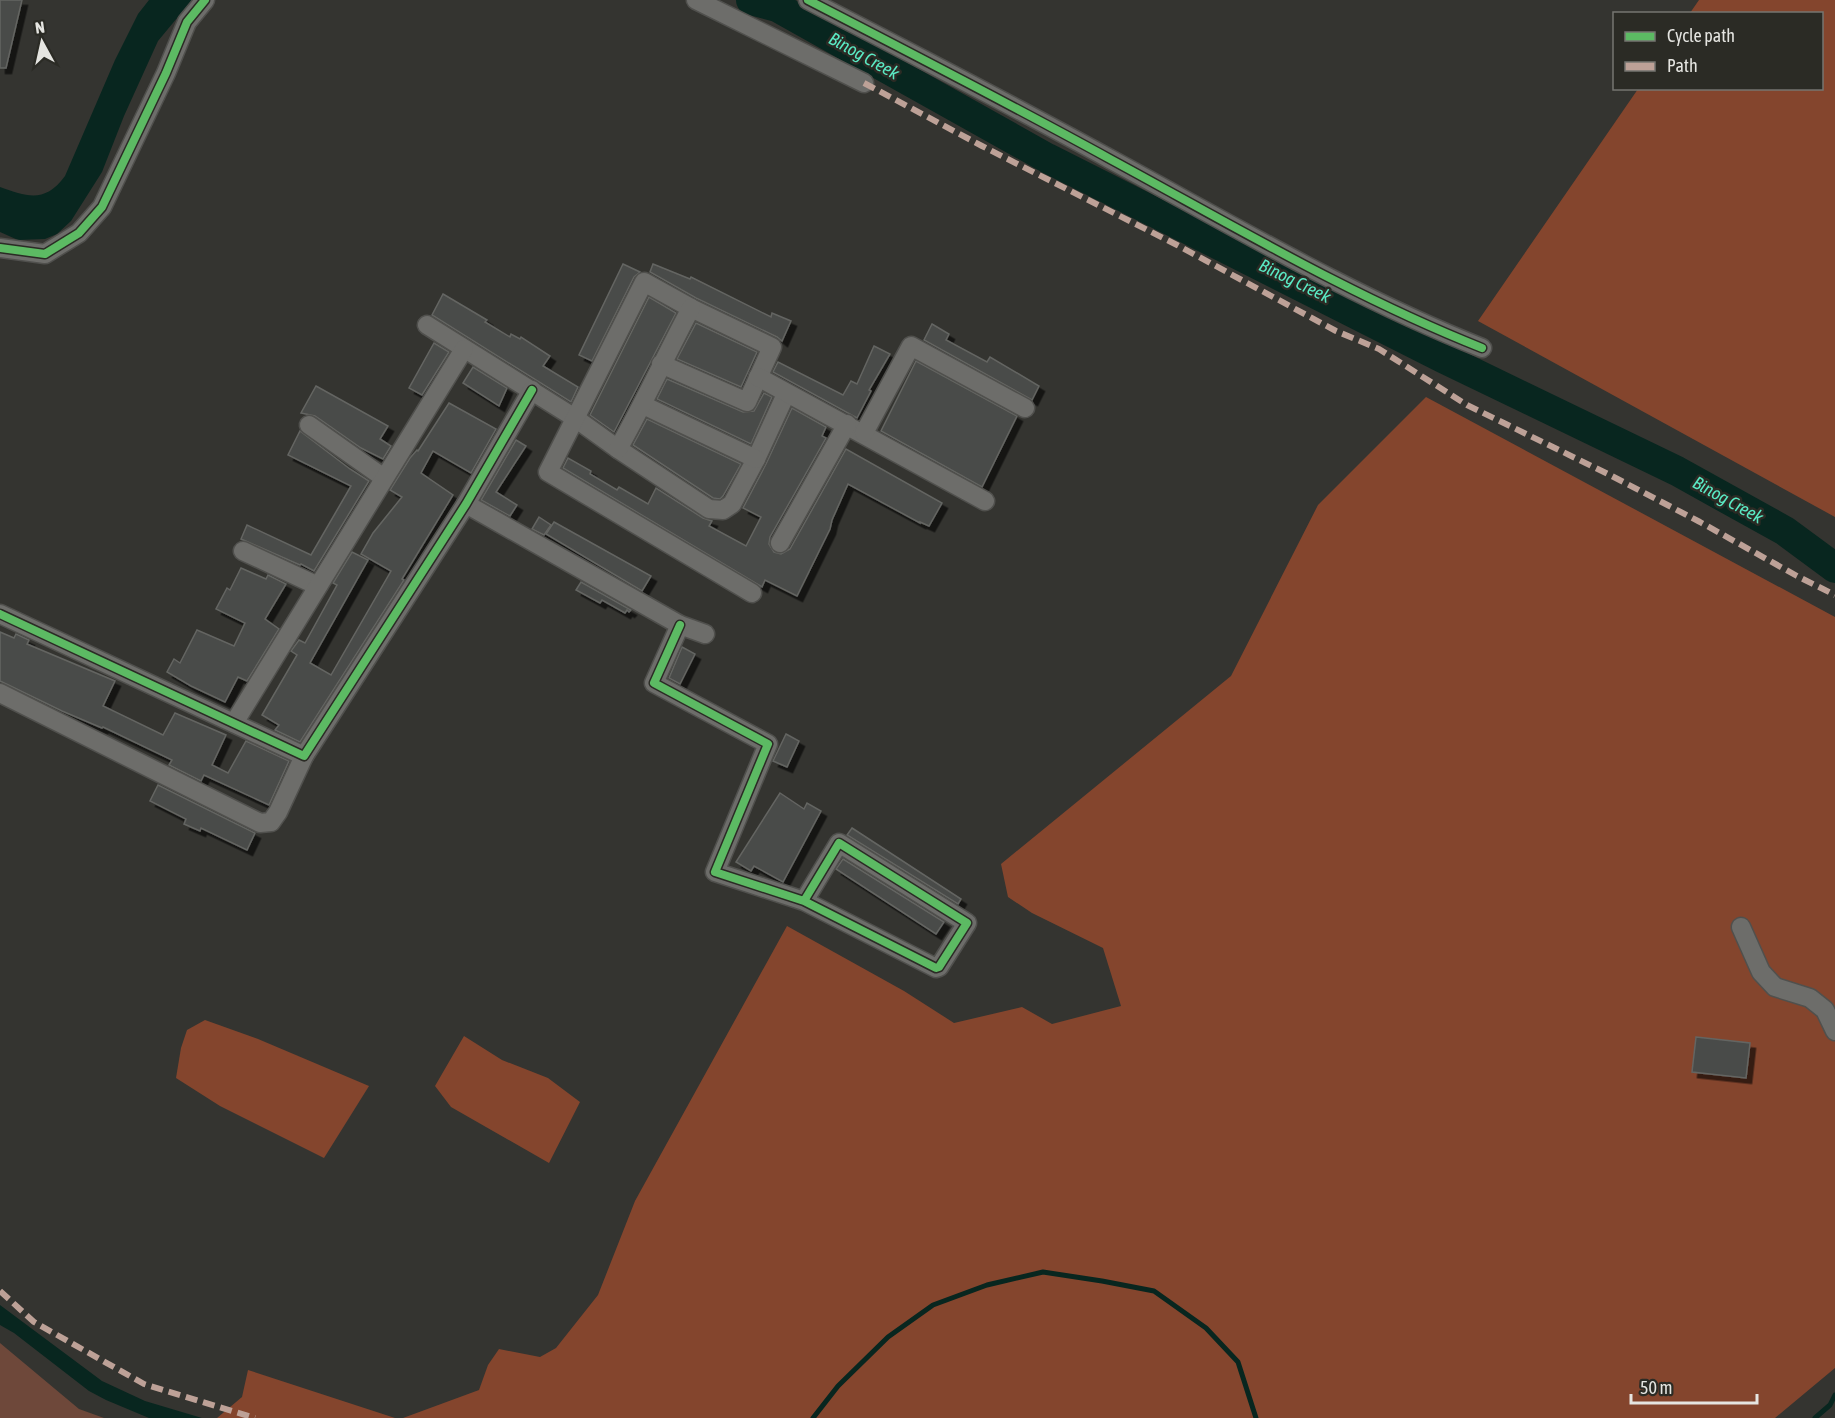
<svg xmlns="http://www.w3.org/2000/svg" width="1835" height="1418" font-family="'Asap Condensed',sans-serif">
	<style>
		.green { fill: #6e483a }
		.forest { fill: #84452d }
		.water { fill: #08261f }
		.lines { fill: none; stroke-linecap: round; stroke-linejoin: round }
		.stream { stroke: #08261f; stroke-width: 5 }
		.river { stroke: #08261f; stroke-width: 30 }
		.building { fill: #4a4b48; stroke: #646562; stroke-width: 1.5; filter: url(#shadow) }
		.street-casing { stroke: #50504d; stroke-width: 21 }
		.street { stroke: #6d6d6a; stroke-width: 18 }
		.quiet { stroke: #bda197; stroke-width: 6; stroke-dasharray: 12 6; stroke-linecap: butt }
		.cycleway-casing { stroke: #2b2b25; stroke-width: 11 }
		.cycleway { stroke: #5cba63; stroke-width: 8 }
		.labels { text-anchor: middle; stroke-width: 5; stroke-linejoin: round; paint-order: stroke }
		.water-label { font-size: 18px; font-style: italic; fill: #5aeac4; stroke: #2b2b25 }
	</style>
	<defs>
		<filter id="shadow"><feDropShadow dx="5.5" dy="5.5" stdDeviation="0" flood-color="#0009"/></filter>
	</defs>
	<rect width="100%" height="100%" fill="#343430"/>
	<polygon class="green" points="0,1343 79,1409 104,1418 0,1418"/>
	<g class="forest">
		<polygon points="1699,0 1835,0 1835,517 1478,321 1638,89 1822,88 1822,14 1690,13"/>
		<polygon points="1426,397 1835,617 1835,1368 1775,1418 403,1418 479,1390 488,1365 499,1349 540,1357 556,1348 598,1295 635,1201 787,926 904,991 954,1023 1022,1007 1052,1024 1121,1006 1103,948 1032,913 1008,897 1001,864 1231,676 1318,505"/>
		<polygon points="205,1020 258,1039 369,1086 324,1158 220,1106 176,1078 181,1048 187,1030"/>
		<polygon points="464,1036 502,1060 548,1078 580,1102 549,1163 451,1107 435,1086"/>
		<polygon points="248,1370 395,1418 217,1418 242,1397"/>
	</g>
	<g class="water">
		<path d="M149,0h43l-34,41 -34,75 -22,56 -31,49 -14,13 -12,5 -27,1 -18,-8v-45c28,10 45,16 65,-11l50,-116 23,-46z"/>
		<polygon points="0,1305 102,1381 145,1401 202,1418 149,1418 106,1400 89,1391 14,1333 0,1325"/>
	</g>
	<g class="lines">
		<g class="stream">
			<polyline points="813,1418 838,1386 888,1337 933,1305 987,1285 1043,1272 1102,1281 1154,1291 1206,1328 1238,1362 1256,1418"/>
			<polyline points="1815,1418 1830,1405 1835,1395"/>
		</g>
		<polyline class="river" points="751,0 777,7 1047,158 1443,358 1677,471 1785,531 1835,568"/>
	</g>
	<g class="building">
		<polygon points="0,0 22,0 6,68 0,68"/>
		<polygon points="623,264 640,272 634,277 592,361 579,355"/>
		<polygon points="653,264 690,279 691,277 771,317 772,313 791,321 782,341 777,337 696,298 650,272"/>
		<polygon points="443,294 487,320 485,322 510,337 511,334 520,339 521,337 550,356 543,366 578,387 571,402 432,315"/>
		<polygon points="649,297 676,313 614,432 590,415"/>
		<polygon points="696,323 757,352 741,387 677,359"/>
		<polygon points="932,324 949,334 946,340 987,362 990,357 1039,386 1032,400 924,340"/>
		<polygon points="434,343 449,352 422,395 409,388"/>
		<polygon points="874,346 890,354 869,390 871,391 857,418 773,372 778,362 843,395 851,381 857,384"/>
		<polygon points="916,361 1017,416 982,487 881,431"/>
		<polygon points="473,367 507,388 499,406 463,383"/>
		<polygon points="667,379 743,412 754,411 764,393 772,397 751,444 657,399"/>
		<polygon points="316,386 388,426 380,439 391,446 383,459 361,448 315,416 301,413"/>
		<polygon points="449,403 496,429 471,473 433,451 421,473 453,495 402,579 404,580 300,742 275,730 279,725 262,715 297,655 291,651 299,640 305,643 337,585 333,583 352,552 368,560 310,663 331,675 391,571 361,554 373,533 402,497 390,490 410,458 417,450 418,451"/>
		<polygon points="792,408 826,427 822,436 826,438 770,537 769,544 774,552 781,554 790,549 846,449 942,503 929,526 920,522 920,523 848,484 832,520 830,529 797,596 765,580 762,587 563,468 568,458 591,471 590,474 617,490 619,487 648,504 656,488 703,518 712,521 709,526 746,546 761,517 743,508 766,464"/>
		<polygon points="647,419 741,464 723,496 720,499 713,498 633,445"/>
		<polygon points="300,431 350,469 369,481 314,571 301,564 300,565 241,539 247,525 311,555 351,486 288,455"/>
		<polygon points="516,440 526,446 496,492 517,505 510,516 481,500"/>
		<polygon points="539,517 551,525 544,535 532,529"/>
		<polygon points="554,522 651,576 642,591 546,534"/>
		<polygon points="241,568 266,579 268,575 286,584 265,619 279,629 247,681 238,677 225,702 191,686 167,672 174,659 180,663 197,630 234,646 245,623 216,609 227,588 230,590"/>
		<polygon points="581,582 631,610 629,612 627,610 625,613 602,600 600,603 576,590"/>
		<polygon points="0,632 14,638 16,634 29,640 27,644 115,681 103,706 163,735 175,713 226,735 212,765 228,773 246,741 289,761 269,805 204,775 201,781 169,765 172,760 103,727 102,728 62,711 0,681"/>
		<polygon points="682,647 695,654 680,684 669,678"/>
		<polygon points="786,734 799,741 787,767 773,761"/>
		<polygon points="158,785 255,833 247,850 201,828 200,831 184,824 186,819 150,801"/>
		<polygon points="780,793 804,809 807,803 821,811 783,882 754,866 751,871 736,862"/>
		<polygon points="852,828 961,899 958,904 847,835"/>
		<polygon points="843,859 944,922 936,934 836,869"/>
		<polygon points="1696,1037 1750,1043 1746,1078 1692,1072"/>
	</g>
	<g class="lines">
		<defs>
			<g id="street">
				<polyline points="696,0 864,83"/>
				<path d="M808,0c101,52 202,104 302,159 122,66 243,138 372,189"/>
				<polyline points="0,248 45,254 79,233 102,207 166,73 187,22 205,0"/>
				<polyline points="427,325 575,418 618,449 709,509 723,510 732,504 756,459 786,394"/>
				<polyline points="661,364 747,402 772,347 691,308 644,282 548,472 752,593"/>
				<polyline points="758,377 985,501"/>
				<polyline points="643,405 756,459"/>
				<polyline points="309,425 384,478"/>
				<polyline points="864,433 911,346 1025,408"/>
				<path d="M618,449c26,-46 48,-94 73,-141"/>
				<polyline points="466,504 680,625 705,634"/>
				<polyline points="780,543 847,424"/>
				<polyline points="243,551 318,586"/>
				<polyline points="0,614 304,756 466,504 532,390"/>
				<polyline points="680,625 654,683 768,744 715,872 804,901 839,843 967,923 939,967 936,968 804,901"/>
				<polyline points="0,693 260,823 271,822 278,812 304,756"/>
				<polyline points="234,723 464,349"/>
				<polyline points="1741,927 1761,972 1775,987 1810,998 1825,1010 1835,1031"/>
			</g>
		</defs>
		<use href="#street" class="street-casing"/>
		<use href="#street" class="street"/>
		<g class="quiet">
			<polyline points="864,83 982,146 1177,245 1336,331 1379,349 1467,405 1610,475 1700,522 1797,576 1835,595"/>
			<polyline points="0,1291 34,1322 144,1384 255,1418"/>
		</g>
		<defs>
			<g id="cycleway">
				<path d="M808,0c101,52 202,104 302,159 122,66 243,138 372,189"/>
				<polyline points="0,248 45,254 79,233 102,207 166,73 187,22 205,0"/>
				<polyline points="0,614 304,756 466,504 532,390"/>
				<polyline points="680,625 654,683 768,744 715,872 804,901 839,843 967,923 939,967 936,968 804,901"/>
			</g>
		</defs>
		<use href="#cycleway" class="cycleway-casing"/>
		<use href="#cycleway" class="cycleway"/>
	</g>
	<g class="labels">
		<g class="water-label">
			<text transform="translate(864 56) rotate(29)" y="6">Binog Creek</text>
			<text transform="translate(1295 281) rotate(26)" y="6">Binog Creek</text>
			<text transform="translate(1728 500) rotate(29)" y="6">Binog Creek</text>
		</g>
	</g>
	<rect x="1613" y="12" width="210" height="78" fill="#2b2b25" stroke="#757570" stroke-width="1.5"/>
	<rect x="1625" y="32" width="30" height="9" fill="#5cba63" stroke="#757570" stroke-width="1.5"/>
	<text x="1667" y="42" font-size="18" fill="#e5e5e1">Cycle path</text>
	<rect x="1625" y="62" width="30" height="9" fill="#bda197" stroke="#757570" stroke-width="1.5"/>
	<text x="1667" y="72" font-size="18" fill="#e5e5e1">Path</text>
	<g transform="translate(42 42) rotate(352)" stroke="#2b2b25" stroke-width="4.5" paint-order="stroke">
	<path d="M0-4.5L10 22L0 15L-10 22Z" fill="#e5e5e1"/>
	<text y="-9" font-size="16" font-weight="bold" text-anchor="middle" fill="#e5e5e1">N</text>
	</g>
	<path d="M1631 1394v9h126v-9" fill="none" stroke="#e5e5e1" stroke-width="3"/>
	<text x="1640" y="1394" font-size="18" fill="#e5e5e1" stroke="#2b2b25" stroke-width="4.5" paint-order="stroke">50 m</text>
</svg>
